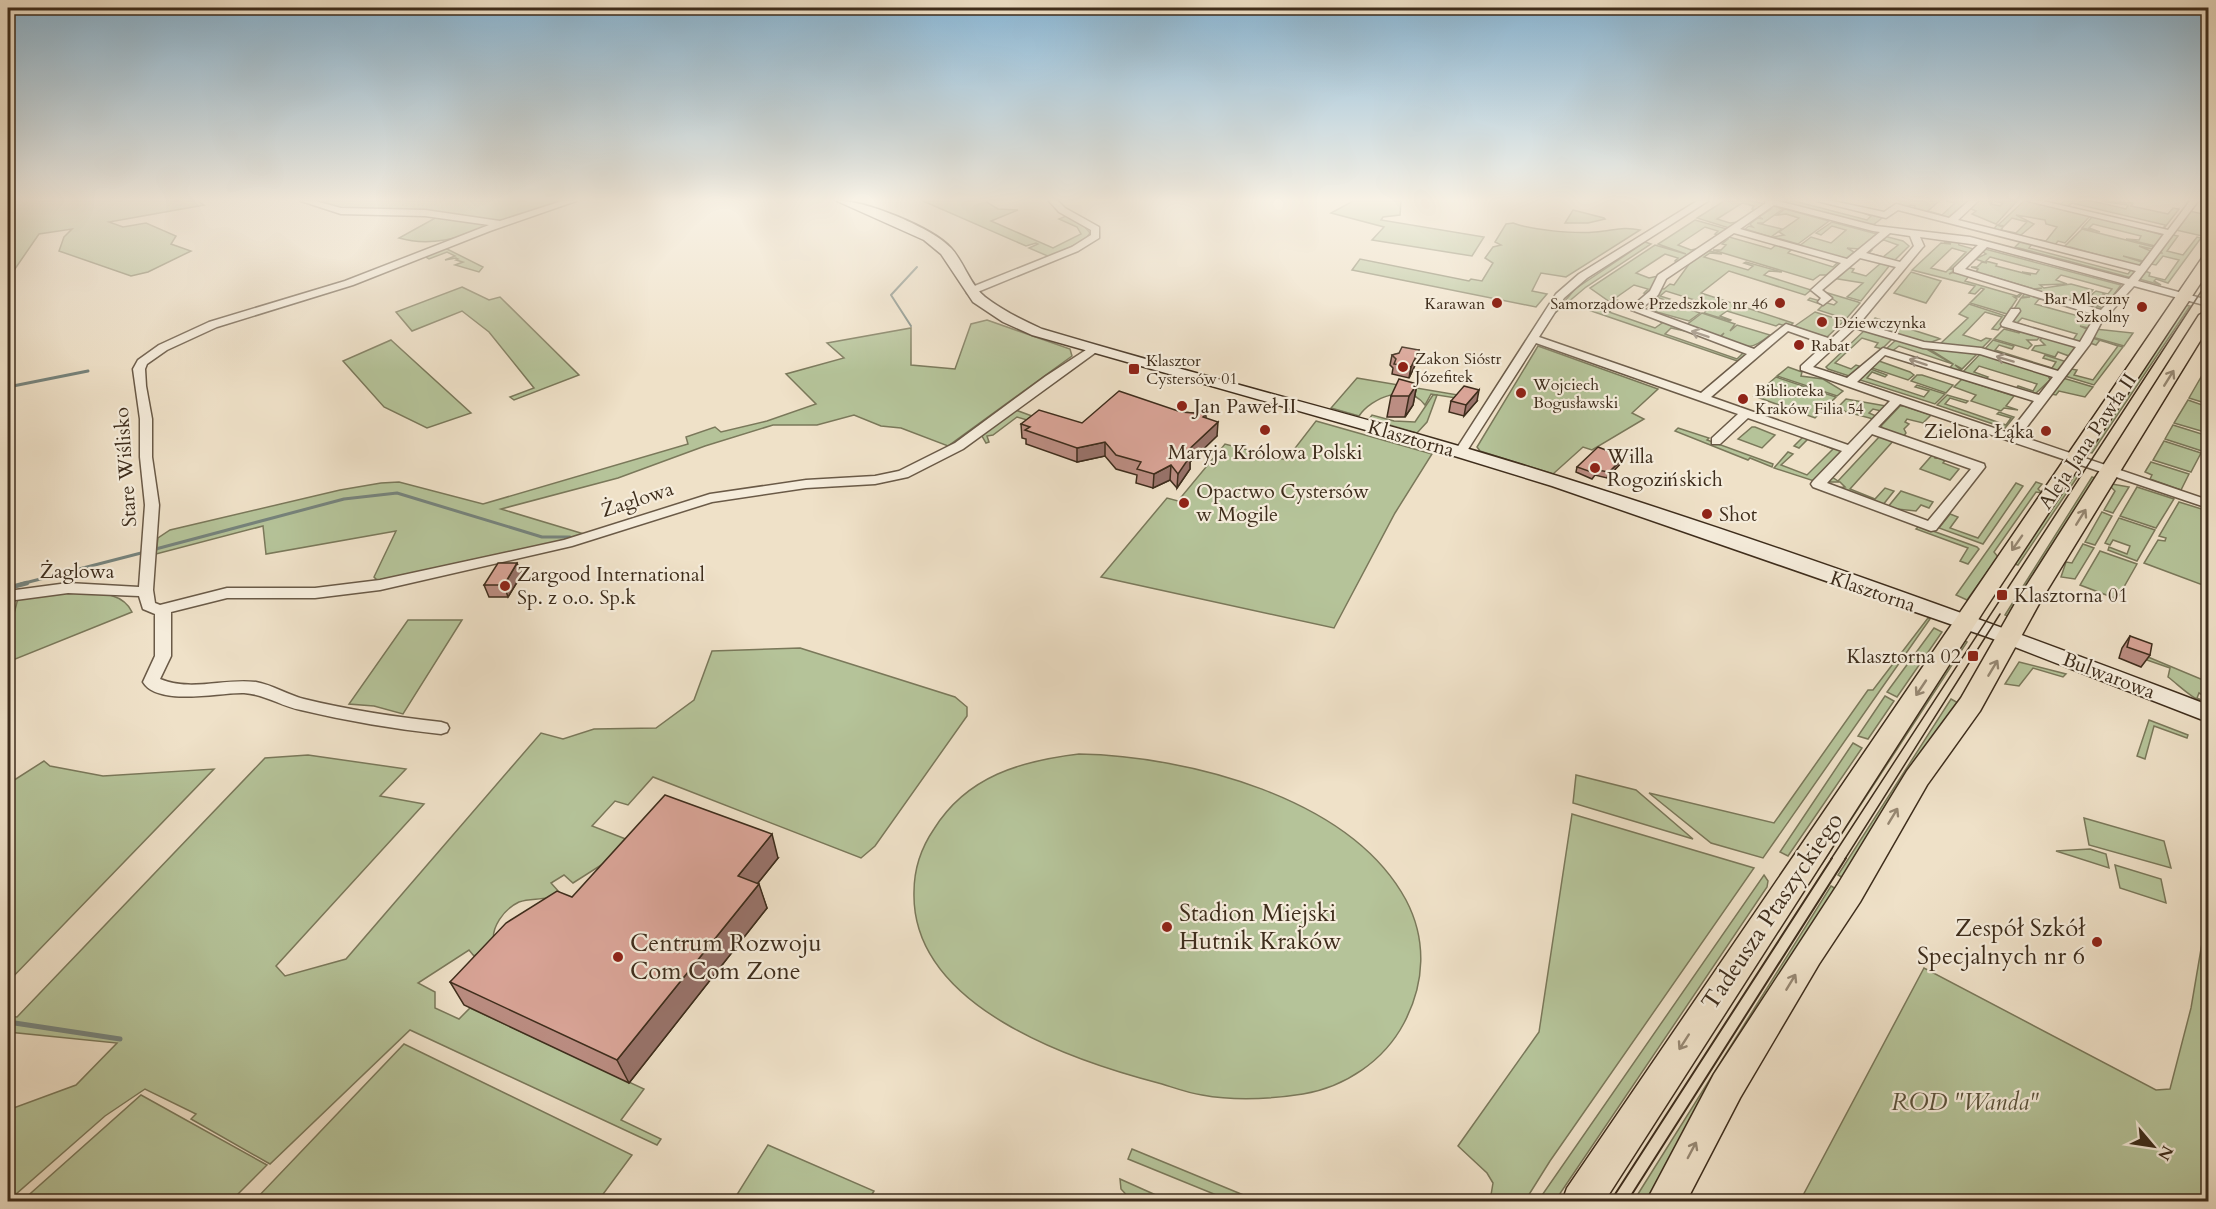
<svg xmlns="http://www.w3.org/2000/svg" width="2216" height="1209" font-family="Cardo,serif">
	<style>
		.green { fill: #b5c399; stroke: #7a785a; stroke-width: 1.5; fill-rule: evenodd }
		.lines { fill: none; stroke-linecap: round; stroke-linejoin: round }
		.stream-far3 { stroke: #76837c; stroke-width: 2 }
		.stream-far2 { stroke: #76837c; stroke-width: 3 }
		.stream-far1 { stroke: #76837c; stroke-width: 4.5 }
		.stream { stroke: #76837c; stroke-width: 5 }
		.street-casing { stroke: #6a5a47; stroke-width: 3 }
		.secondary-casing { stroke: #3e2d1c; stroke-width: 3 }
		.primary-casing { stroke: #3e2d1c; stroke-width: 3 }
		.street { fill: #f5ecdb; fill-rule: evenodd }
		.secondary { fill: #f5ecdb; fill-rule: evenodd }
		.primary { fill: #efe1c8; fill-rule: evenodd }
		.tram-far1 { stroke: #3e2d1c; stroke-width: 1.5 }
		.tram { stroke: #3e2d1c; stroke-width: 2 }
		.wall { fill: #bb8d82; stroke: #3e2d1c; stroke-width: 1.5 }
		.shaded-wall { fill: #98736a; stroke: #3e2d1c; stroke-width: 1.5 }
		.building { fill: #d9a497; stroke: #3e2d1c; stroke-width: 1.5 }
		.oneway { stroke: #9a8c7c }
		.oneway2 { stroke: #968772 }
		.poi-dot { fill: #8f2418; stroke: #f5ecdb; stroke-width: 2 }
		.labels { text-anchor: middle; stroke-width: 4.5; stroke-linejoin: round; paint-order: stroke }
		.far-poi-label { font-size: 16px; fill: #3e2d1c; stroke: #f5ecdb; text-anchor: start }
		.poi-label { font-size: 20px; fill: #3e2d1c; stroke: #f5ecdb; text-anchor: start }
		.street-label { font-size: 20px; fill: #3e2d1c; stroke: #f5ecdb }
		.near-street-label { font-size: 24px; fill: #3e2d1c; stroke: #f5ecdb }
		.near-poi-label { font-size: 24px; fill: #3e2d1c; stroke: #f5ecdb; text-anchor: start }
		.near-park-label { font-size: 24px; font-style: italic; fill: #5c523b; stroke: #f5ecdb }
	</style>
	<rect width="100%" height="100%" fill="#efe1c8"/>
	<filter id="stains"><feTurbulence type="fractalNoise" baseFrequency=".00333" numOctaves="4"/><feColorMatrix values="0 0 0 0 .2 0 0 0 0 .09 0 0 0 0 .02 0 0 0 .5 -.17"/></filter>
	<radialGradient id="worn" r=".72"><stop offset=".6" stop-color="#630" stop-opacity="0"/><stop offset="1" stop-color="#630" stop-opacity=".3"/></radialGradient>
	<g class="green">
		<polygon points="8,201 198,201 204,205 109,222 123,227 146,223 176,236 171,244 191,251 148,272 131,276 59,251 64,237 72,229 39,234 8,279"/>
		<polygon points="321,201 565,201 504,221 405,209 347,210"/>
		<polygon points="923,201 985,201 998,209 1018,210 991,221 1053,248 1081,234 1077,227 1059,219 1066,216 1084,226 1090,233 1085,240 1050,257 1029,248 1038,244 1036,243 1026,246"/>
		<polygon points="1353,201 1401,201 1400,215 1383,217 1381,220 1484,237 1472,256 1372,240 1384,227 1331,213"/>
		<polygon points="1724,201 1753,201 1765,204 1756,210 1752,209 1754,206 1742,203 1717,219 1730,223 1738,222 1729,228 1697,218"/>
		<polygon points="1779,201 1794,201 1867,220 1871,216 1862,212 1882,218 1873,225"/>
		<polygon points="1901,201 1939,201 1928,211 1942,215 1955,203 1946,201 1971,201 1966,202 1952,216 1948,217 1914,210 1915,206 1910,205 1906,208 1898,206"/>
		<polygon points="1978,201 1992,201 1991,204 2000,206 2003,203 1994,201 2017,201 1996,224 1972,214 1976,211 1969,208"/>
		<polygon points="2024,201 2030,201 2091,215 2065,243 2058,241 2054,246 2029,238 2046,241 2057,227 2046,224 2045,220 2016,215 2034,224 2021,235 1993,230 1997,225 2003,227 2001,230 2016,233 2027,222 2012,218 2004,226 1998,225"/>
		<polygon points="2064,201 2092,201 2126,209 2128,205 2101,201 2133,203 2131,206 2168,214 2173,208 2179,209 2162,231 2165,225 2072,203 2069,206 2078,211 2060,205"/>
		<polygon points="1770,205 1783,209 1763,223 1757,223 1782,229 1771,237 1745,229 1749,226 1753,227 1750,224 1758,218 1763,219 1759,217 1771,209 1767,207"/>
		<polygon points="1785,209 1829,221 1798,244 1773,237 1784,235 1779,232 1799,218 1786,214 1777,215"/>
		<polygon points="1573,210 1604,218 1605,219 1588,223 1565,223"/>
		<polygon points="2189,211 2208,215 2208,227 2202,236 2176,230"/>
		<polygon points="2093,216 2163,235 2155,246 2126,239 2139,240 2141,236 2093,224 2089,228 2100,232 2082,228"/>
		<path d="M437,217l53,7v3c-30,11 -60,20 -91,11z"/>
		<polygon points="1695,220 1727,229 1719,235 1715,234 1718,231 1705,227 1678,245 1691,250 1700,248 1678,262 1675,261 1678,258 1665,254 1636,273 1649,278 1658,276 1649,294 1644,293 1648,289 1634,285 1614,299 1628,304 1632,301 1637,302 1629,308 1610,302 1590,288 1655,245 1686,254 1658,244"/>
		<polygon points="1832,222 1877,234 1859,249 1847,248 1854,252 1845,260 1798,247 1811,237 1831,243 1846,230 1832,226 1821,235 1816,233"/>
		<path d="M1513,223c18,7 61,11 82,9 18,-1 27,-6 45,-2l-74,47 -25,-4 -9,18 15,3 -11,13 -184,-37 8,-11 109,22 2,-2 11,2 11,-18 -8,-5 8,-11 8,-2 -6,-3 11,-18z"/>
		<polygon points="2082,229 2154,247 2152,249 2139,246 2151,251 2143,261 2123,256 2142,262 2139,266 2070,247 2063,248"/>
		<polygon points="1734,233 1729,237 1771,249 1776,245 1768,242 1792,249 1788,253 1833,267 1838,262 1829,258 1841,263 1826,275 1820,275 1813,280 1713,250 1721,250 1726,245 1722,244 1728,239 1723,237"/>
		<polygon points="2173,235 2178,236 2167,251 2183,255 2197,237 2201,238 2168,283 2156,279 2154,281 2161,285 2139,279 2145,271 2150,273 2149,276 2165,280 2179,260 2163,256 2156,265 2151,264 2159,253 2162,253 2161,251"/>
		<polygon points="1884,236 1903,241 1909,246 1894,261 1864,253 1869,249 1872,250 1869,253 1883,257 1898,245 1884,240 1877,242"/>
		<polygon points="2021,241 2032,244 2029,248 2128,274 2131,270 2136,272 2132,278 2015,247"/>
		<polygon points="1645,242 1651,244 1586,287 1554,314 1575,289"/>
		<polygon points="1944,242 1958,242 1959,245 1977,250 1956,269 1950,268 1966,252 1952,248 1931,268 1946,272 1949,269 1956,270 1949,274 1957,271 1969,276 1965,281 2017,296 2025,290 2019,297 2014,297 2017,299 2007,314 1970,303 1984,289 1981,288 1975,294 1969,293 1975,286 1912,270 1941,243 1951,244"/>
		<polygon points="445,248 483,267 479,272 455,265 463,262 456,260 458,259 456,258 445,260 455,256 447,252 429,259 424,256"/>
		<path d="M1985,249l136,36 -9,12 -10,-3 8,5h-8l-5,7 6,2 -3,2 -14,-4 8,-2 -6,-2 6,-6 -3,-1 5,-4 12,3 4,-5 -51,-14 -5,5 11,4 -27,1 4,3 27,-4 22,6 -13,16 -50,-16 12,-2 -8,1 -43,-13 -2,2 -13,-6 2,-3 -7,-2h6l5,-5 5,1 -12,-4 11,-5 -3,-2zM1990,257l49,13 -3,4 -14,-2 9,3 -35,-9 1,-2 -11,-3z"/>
		<polygon points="1706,250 1722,254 1710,253 1704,257 1748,270 1753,266 1744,263 1746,262 1782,272 1769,271 1764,275 1811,290 1805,295 1729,271 1701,293 1793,323 1789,327 1779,324 1776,326 1727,311 1720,316 1731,320 1730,321 1704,313 1711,305 1666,291 1660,296 1670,299 1668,301 1653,296 1659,288 1664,289 1670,284 1674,285 1692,260"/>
		<polygon points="1881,263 1890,265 1861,301 1847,297 1863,283 1832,278 1846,267 1854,269 1852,272 1866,276"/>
		<polygon points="1911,272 1941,281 1926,303 1894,293"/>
		<polygon points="462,287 489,300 500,297 579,375 514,400 510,397 534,388 489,332 462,311 412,331 396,312"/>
		<polygon points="1821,291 1858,302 1860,303 1846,319 1818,310 1823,305 1808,300 1810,298 1834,305 1837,302"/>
		<polygon points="2027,291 2053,301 2039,299 2035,304 2089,319 2093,314 2080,311 2081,309 2098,316 2088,328 2080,326 2087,329 2081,343 2058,338 2060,336 2073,340 2077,334 2022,318 2017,323 2030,327 2029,329 2012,323 2020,311 2014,309 2021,298 2030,297 2022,297"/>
		<polygon points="1662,300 1700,313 1689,321 1646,309"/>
		<polygon points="1610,303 1628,309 1616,307 1609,312 1655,328 1662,323 1653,317 1685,331 1671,328 1665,334 1737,359 1743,353 1735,348 1748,355 1740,362 1571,304"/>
		<polygon points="1969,304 2009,317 1998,330 1992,329 2002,317 1985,312 1963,335 1981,341 1986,338 1991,339 1980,350 1939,345 1968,318 1959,314"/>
		<polygon points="2184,305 2190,306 2092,453 2087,452"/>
		<polygon points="1815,312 1844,321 1826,338 1796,327 1792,328"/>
		<path d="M1702,313l33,11 -5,7 7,-6 33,10c-22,18 -25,12 -50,3l4,-5 -6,5 -10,-3v-3l-23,-6z"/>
		<polygon points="1875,318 1938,338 1940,339 1926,344 1889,331 1887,333 1868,327"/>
		<polygon points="987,320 1070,349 1072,356 948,446 901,428 881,426 854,415 817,425 773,425 705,446 618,478 501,509 584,534 516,553 378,581 374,577 396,531 266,554 263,526 156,554 158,538 170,530 340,490 381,483 399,482 483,504 688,444 686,437 715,427 721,432 767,421 816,404 786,374 844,358 827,343 911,328 911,365 955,369 971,324"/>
		<polygon points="1866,329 1893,338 1882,349 1875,347 1878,343 1862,338 1835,363 1851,369 1856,365 1862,367 1852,377 1828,369 1826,367"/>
		<polygon points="2004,329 2019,333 2021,331 2041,336 2037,340 2027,340 2032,345 2028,349 1994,339"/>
		<polygon points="2095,329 2133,333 2124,346 2092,337"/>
		<polygon points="2043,337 2074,345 2076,347 2069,356 2058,352 2055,357 2032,350 2035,346 2045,345 2040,340"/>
		<polygon points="2092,338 2123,347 2094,385 2065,376 2071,369 2077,370 2074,375 2093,380 2118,346 2100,340 2096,345 2090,343"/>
		<polygon points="1897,339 1923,347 1953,364 1926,347 1978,353 1962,369 1955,365 1961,370 1959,372 1948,370 1953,364 1899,346 1891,352 1885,350"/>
		<polygon points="391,340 471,413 427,428 384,407 343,361"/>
		<polygon points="1993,340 2014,346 2012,349 1999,345 1995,350 2052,368 2056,362 2043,358 2045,355 2067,362 2056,371 1983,351"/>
		<polygon points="1538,346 1658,389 1632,413 1644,419 1592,450 1583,447 1553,474 1480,451 1477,447"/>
		<polygon points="1981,353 2048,375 2050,380 2034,395 2015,390 2018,386 2033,391 2037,384 1979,366 1974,372 1988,377 1985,380 1962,373"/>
		<polygon points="1879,361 1910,372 1914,375 1908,380 1872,368"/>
		<polygon points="2208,365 2208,404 2189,398"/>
		<polygon points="1788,367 1802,372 1801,376 1823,379 1843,391 1837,396 1777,376"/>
		<polygon points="1868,368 1887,375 1885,377 1872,372 1867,378 1924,397 1929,391 1915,387 1917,385 1945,394 1935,404 1857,379"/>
		<polygon points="1917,375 1922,375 1953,385 1946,393 1911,381"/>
		<polygon points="1776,377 1836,397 1815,418 1754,396"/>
		<path d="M1357,378l101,17 -2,3 -25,-4 -6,11c-17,-23 -54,-7 -66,11l-28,-8z"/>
		<polygon points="2063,378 2093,387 2085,397 2059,391 2056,395 2051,394"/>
		<polygon points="1962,379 2014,396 2006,406 2018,410 2004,408 2001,411 1971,401 1976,395 1954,387"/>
		<polygon points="1433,395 1437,395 1427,422 1417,433 1369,419 1372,415 1394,421 1415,422"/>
		<polygon points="1947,395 1968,401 1966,403 1950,398 1945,404 2006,425 2011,418 1997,414 1999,412 2014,417 2005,428 1937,405"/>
		<polygon points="1846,399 1886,406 1881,411 1873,409 1869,413 1876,416 1873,419 1836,409"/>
		<polygon points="2188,400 2208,407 2208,433 2174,423"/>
		<polygon points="1900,406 1904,406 1931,415 1923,423 1907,419 1905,422 1909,424 1904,429 1906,433 1903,437 1885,431 1881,426"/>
		<polygon points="1013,409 1032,416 1027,420 1017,417 993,435 987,436 989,442 986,443 982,436 989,426"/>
		<polygon points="1316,421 1432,454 1395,513 1334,628 1101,577 1167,498 1178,501 1225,444 1286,460"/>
		<polygon points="2173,425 2208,436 2202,451 2165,439"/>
		<polygon points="1752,427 1755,427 1775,435 1762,448 1738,439"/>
		<polygon points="1678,428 1709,438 1707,440 1773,464 1772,467 1750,458 1748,460 1675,431"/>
		<polygon points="1875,434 1894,440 1850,489 1875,499 1885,488 1894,491 1882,506 1836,488 1845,487 1840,482 1829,482 1832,477 1838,481 1879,437"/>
		<polygon points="1805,435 1840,448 1841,452 1814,481 1774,468 1788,452 1793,454 1781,465 1807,475 1833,449 1808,439 1799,448 1794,446"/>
		<polygon points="2164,441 2201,453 2191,472 2153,460"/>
		<polygon points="1934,453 1935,458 1946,459 1943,463 1959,469 1950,480 1920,469"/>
		<polygon points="2151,462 2189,474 2181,490 2150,479 2152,475 2145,472"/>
		<polygon points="2075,471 2080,473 2018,565 2012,563"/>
		<polygon points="2092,477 2098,479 2010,617 2005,615"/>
		<polygon points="2036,482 2042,484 2038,489 2042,493 2036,492 1994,552 1998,557 1967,600 1956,595"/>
		<polygon points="2016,483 2023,486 1983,544 1939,528 1950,514 1958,517 1950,528 1978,538"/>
		<polygon points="2112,484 2129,487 2113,513 2104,510 2115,491 2111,487"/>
		<polygon points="2137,487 2174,499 2156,528 2120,516"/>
		<polygon points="1901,491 1933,502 1929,508 1921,505 1916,511 1887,508"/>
		<polygon points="2179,502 2208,511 2208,587 2144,563 2158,540 2165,541 2166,538 2159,536"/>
		<polygon points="2102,512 2112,516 2095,545 2085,542"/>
		<polygon points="2119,518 2155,530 2137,561 2108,550 2109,547 2127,554 2130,546 2113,540 2110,545 2105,543"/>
		<polygon points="1919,526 1977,547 1979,549 1968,564 1960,561 1968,548 1916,529"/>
		<polygon points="2083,544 2094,548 2075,579 2061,577 2066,562 2072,563"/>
		<polygon points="2100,551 2137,564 2117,599 2080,585"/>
		<path d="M71,591c21,2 51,-1 61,21l-124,50v-24l10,-40z"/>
		<polygon points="1928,618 1930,619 1763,858 1711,843 1649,793 1774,823 1868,690 1873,690"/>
		<polygon points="408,620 462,620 403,714 374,706 349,704"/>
		<polygon points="1934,628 1942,632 1897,697 1887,692"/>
		<polygon points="1962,639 1967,642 1822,864 1815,862"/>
		<path d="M800,648l155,49 12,10v9l-92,130 -14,12 -208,-81 -25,28 -13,-4 -23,25 44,17 -63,40 -9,-8 -13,8 8,9c-12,10 -26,5 -40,10 -15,7 -29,26 -25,42l-20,12 -5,-6 -51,33 17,9v16l24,11 11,-11 174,81 -23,31 40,19 -4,6 -247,-115 -140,134 -79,-45 5,-5 -51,-25 -40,27 -97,85v-91l68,-25 41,-42 -109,-11v-16l9,1 248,-259 43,-3 98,14 -26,27 44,8 -148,162 9,10 61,-17 195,-226 22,6 31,-10 62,-1 38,-28 18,-49z"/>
		<path d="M2148,657l60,25v17l-9,-6 -2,5 11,5c-14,-2 -28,-17 -40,-26l2,-9 -23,-8z"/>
		<polygon points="2019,662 2066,674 2063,677 2033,668 2019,686 2005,684"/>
		<polygon points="1885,696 1894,701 1868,739 1858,736"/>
		<polygon points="1951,699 1960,704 1845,879 1838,875"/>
		<polygon points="2149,720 2188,735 2187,738 2154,726 2145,759 2137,756"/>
		<polygon points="1853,743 1862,748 1788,856 1780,852"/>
		<path d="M1079,754c108,2 271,43 327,146 21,40 19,83 -2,123 -20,38 -59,64 -101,71 -32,5 -69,7 -101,1 -14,-2 -27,-7 -40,-11 -89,-23 -251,-77 -248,-192 0,-23 7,-44 20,-63 33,-53 87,-68 145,-75z"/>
		<polygon points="44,761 50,766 103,776 214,769 8,982 8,784"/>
		<polygon points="1576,775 1636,790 1693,839 1573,803"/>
		<polygon points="1572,814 1754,868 1550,1161 1525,1201 1490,1201 1493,1183 1487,1173 1458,1146 1539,1032"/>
		<polygon points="2084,818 2164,841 2171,868 2089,845"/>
		<polygon points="2090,849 2106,854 2109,868 2056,851"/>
		<polygon points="2115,865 2161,879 2166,903 2120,888"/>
		<polygon points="1764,875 1768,881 1767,887 1555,1201 1538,1201"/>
		<polygon points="1831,886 1838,890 1650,1201 1633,1202"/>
		<polygon points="2208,908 2208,1201 1800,1201 1924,968 2156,1090 2170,1089 2191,1008"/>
		<polygon points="404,1044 632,1155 598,1201 254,1201"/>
		<polygon points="141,1095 267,1165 231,1201 22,1201"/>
		<polygon points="768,1145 874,1191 868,1201 733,1201"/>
		<polygon points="1132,1149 1258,1201 1231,1201 1128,1159"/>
		<polygon points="1120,1179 1158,1196 1156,1201 1132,1201 1121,1189"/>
	</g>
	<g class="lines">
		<polyline class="stream-far3" points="911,326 891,295 917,267"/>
		<g class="stream-far2">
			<polyline points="8,387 88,371"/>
			<polyline points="152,550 344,499 397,493 542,537 570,537"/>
			<polyline points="21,584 145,552"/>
		</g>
		<polyline class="stream-far1" points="8,588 27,583"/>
		<polyline class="stream" points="8,1022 120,1039"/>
		<defs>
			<g id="street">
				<path d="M301,201h14l26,7 84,2 75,11 62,-20h14l-86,30 -137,54 -136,42 -50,23 -20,14 -2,5 1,17 6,33v38l7,48 -6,85 2,13 5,2 67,-17h88l65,-8 184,-40 146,-46 96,-14 69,-4 24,-5 56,-28 91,-67 43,-28h8l2,2 -136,99 -55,28 -33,7 -69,4 -94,14 -140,44 -192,44 -65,8h-88l-56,14v44l-11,23c32,13 63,-1 96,3 17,3 32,13 48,17 45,11 91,18 137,23l6,2 2,4 -2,4 -6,2c-47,-5 -94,-13 -140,-24 -20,-4 -37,-16 -57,-17 -23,-1 -86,14 -101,-11l12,-26v-42l-12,-5 -4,-13 -71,-3 -60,8v-10l60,-8 71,4 6,-82 -5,-48v-38l-7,-50 5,-9 21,-15 50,-23 136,-41 144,-56 -64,-9 -84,-2z"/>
				<polygon points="1049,201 1058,201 1065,208 1099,227 1099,238 1078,251 975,293 967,293 967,289 1072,247 1091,235 1091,230 1059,212"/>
				<path d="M1697,201h11l-121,77 -23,20 -25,39 162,56 46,-39 -118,-45 21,-18 8,-16 108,-72 -1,-2h13l98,25 94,11 159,42 7,-8 -238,-61 -12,8 -69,-17h16l51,11 12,-8 53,14 20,-17h9l-20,19 182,46 24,-32 -136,-33h15l125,29 22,-29h8l-60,80 70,19v6l-74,-20 -33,37 -11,21 -70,92 188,64v8l-308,-104 -22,23 106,37 1,3 -49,63 -5,1 -118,-44 -2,-3 2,-3 29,-30 -94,-33 -28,26h-8v-6l26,-24 -202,-71 -71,111h-8l-2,-3 101,-157 23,-20zM1774,205l99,26 7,1 -33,27 -107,-30zM1734,233l107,30 -30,27 10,8 -3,4 5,3 9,-7 -10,-8 38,-32 36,9 -47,55 -18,17 -45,-15 -32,25 -112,-41 16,-13 8,-16zM1890,233l20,3 4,10 -14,16 -34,-9zM1920,237l58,8 -24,23v4l142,43 -16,27 -68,-20 8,-11 -1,-2h-8l-10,15 1,2 74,21 -18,24 -77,-23 -57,-6 -64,-19 62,-75 2,-2zM1987,247l138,37 -24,26 -136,-41zM1855,328l68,20 57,6 73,23 -14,18 -156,-47 -36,30 -34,-11zM1788,331l37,13 -24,22v4l89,31 -42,44 -137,-48zM1885,355l149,46 -25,32 -152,-51zM1872,434l99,35 -43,52 -101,-38z"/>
			</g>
			<path id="secondary" d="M837,201c26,-2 96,27 114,47 13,14 19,37 34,49 18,14 38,23 57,32 173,52 349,94 522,149 217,68 432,146 644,227v17l-206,-80 -450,-156 -130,-40 -390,-111 -29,-13 -30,-20 -32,-48 -17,-14z"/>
			<g id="primary">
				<polygon points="2208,256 2208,272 1985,609 1604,1202 1562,1202 1567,1188 2202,258"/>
				<polygon points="2208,310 2208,328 2040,602 1980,711 1927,785 1860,902 1819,964 1740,1098 1686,1202 1646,1202 1714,1074 1838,884 1907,771 1961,698 2016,602 2199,315"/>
			</g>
		</defs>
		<use href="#street" class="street-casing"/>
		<use href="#secondary" class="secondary-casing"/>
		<use href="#primary" class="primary-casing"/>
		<use href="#street" class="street"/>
		<use href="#secondary" class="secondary"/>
		<use href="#primary" class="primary"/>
		<g class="tram-far1">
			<polyline points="1831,859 2208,281"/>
			<polyline points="1845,859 2000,614"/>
		</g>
		<g class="tram">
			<polyline points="1610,1202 1832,858"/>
			<polyline points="1627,1202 1846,858"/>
		</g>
	</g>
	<g class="wall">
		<polygon points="1419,350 1417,361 1409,378 1392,374 1393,368 1390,365 1392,355"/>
		<polygon points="1417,384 1413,405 1405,417 1387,417 1391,396"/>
		<polygon points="1451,401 1477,401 1464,416 1449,412"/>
		<polygon points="1181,412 1206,414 1206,418 1217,436 1190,462 1190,469 1177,488 1170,480 1153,488 1136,483 1137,475 1116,469 1105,456 1077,462 1026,444 1026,439 1022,438 1021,424 1082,423"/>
		<polygon points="1622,462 1607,478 1595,475 1592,479 1576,472 1577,467"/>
		<polygon points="522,574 508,597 489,597 484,585"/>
		<polygon points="2130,636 2150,655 2141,667 2119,658 2122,648"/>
		<polygon points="778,858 758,883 767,908 629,1083 464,1005 450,982 572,897"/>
	</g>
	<g class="shaded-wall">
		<polygon points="1419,350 1417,361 1409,378 1411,367"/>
		<polygon points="1417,384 1413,405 1405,417 1409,396"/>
		<polygon points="1479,390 1477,401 1464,416 1466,405"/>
		<polygon points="1218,422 1217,436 1190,462 1190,469 1177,488 1178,474 1186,452"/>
		<polygon points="1105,442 1105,456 1077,462 1077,448"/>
		<polygon points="1624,457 1622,462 1607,478 1609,472"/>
		<polygon points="1171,465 1170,480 1153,488 1154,474"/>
		<polygon points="517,563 522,574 508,597 504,585"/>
		<polygon points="772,834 778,858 745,899 738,876"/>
		<polygon points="759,884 767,908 629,1083 617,1060"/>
	</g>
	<g class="building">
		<polygon points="1402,347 1419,350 1411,367 1394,364 1396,359 1392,355 1399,353"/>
		<polygon points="1399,379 1417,384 1409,396 1391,396"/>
		<polygon points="1464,386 1479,390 1466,405 1451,401"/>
		<polygon points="1119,391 1181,412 1206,414 1203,417 1218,422 1186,452 1191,455 1178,474 1171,465 1154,474 1137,469 1141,462 1116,455 1105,442 1077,448 1025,430 1030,427 1021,424 1039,410 1082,423"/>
		<polygon points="1598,447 1624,457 1609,472 1597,470 1594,473 1577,467"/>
		<polygon points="498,563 517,563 504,585 484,585"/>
		<polygon points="2130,636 2152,644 2150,655 2127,647"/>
		<polygon points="665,795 772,834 738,876 759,884 617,1060 450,982 506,923 557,891 572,897"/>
	</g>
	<defs><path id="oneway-shaft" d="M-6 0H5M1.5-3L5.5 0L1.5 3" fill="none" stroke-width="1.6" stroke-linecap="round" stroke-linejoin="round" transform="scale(1.5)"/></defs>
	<g class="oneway">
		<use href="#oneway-shaft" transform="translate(1700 334) rotate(-161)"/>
		<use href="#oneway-shaft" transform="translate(2005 359) rotate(-163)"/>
		<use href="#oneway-shaft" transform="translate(1918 362) rotate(-162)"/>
	</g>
	<g class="oneway2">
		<use href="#oneway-shaft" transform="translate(2169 378) rotate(-58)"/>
		<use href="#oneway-shaft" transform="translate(2081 517) rotate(-58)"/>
		<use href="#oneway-shaft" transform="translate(2017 543) rotate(125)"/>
		<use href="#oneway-shaft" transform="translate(1993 668) rotate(-59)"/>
		<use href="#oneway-shaft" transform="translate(1921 688) rotate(124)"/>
		<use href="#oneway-shaft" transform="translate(1893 816) rotate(-59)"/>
		<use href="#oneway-shaft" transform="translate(1791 982) rotate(-59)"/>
		<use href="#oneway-shaft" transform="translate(1684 1042) rotate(123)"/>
		<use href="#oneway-shaft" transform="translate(1692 1150) rotate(-62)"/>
	</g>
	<linearGradient id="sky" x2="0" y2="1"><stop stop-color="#89b7d6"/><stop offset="0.54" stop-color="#f8f2e6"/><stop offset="1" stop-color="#f8f2e6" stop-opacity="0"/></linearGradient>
	<rect width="2216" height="370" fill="url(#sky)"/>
	<g class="poi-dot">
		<circle cx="1497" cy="303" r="6"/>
		<circle cx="1780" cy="303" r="6"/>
		<circle cx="2142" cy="307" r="6"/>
		<circle cx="1822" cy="322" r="6"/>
		<circle cx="1799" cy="345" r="6"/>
		<circle cx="1403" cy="367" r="6"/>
		<rect x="1128" y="363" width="12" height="12" rx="3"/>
		<circle cx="1521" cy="393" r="6"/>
		<circle cx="1743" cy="399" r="6"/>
		<circle cx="1182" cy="406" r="6"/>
		<circle cx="1265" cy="430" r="6"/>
		<circle cx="2046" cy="431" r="6"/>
		<circle cx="1595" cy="468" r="6"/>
		<circle cx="1184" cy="503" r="6"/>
		<circle cx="1707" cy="514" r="6"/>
		<circle cx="505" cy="586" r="6"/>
		<rect x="1996" y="589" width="12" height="12" rx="3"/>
		<rect x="1967" y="650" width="12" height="12" rx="3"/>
		<circle cx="1167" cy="927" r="6"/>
		<circle cx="2097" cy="942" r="6"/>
		<circle cx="618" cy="957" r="6"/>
	</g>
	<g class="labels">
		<g class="far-poi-label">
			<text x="2130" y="304" text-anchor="end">Bar Mleczny<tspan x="2130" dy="18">Szkolny</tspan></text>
			<text x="1485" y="309" text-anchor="end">Karawan</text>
			<text x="1768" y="309" text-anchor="end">Samorządowe Przedszkole nr 46</text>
			<text x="1834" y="328">Dziewczynka</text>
			<text x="1811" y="351">Rabat</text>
			<text x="1415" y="364">Zakon Sióstr<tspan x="1415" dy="18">Józefitek</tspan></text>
			<text x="1146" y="366">Klasztor<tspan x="1146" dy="18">Cystersów 01</tspan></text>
			<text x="1533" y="390">Wojciech<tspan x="1533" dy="18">Bogusławski</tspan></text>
			<text x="1755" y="396">Biblioteka<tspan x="1755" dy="18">Kraków Filia 54</tspan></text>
		</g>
		<g class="poi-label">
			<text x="1194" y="413">Jan Paweł II</text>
			<text x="2034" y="438" text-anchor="end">Zielona Łąka</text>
			<text x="1265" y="459" text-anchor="middle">Maryja Królowa Polski</text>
			<text x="1607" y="463">Willa<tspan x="1607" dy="23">Rogozińskich</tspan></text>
			<text x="1196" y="498">Opactwo Cystersów<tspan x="1196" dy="23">w Mogile</tspan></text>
			<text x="1719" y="521">Shot</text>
			<text x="517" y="581">Zargood International<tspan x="517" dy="23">Sp. z o.o. Sp.k</tspan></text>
			<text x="2014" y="602">Klasztorna 01</text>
			<text x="1961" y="663" text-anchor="end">Klasztorna 02</text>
		</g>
		<g class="street-label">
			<text transform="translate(1411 438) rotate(16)" y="7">Klasztorna</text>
			<text transform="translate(2087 441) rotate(-56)" y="7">Aleja Jana Pawła II</text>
			<text transform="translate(125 467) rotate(-94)" y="7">Stare Wiślisko</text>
			<text transform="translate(637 499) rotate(-18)" y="7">Żaglowa</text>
			<text x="77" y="578">Żaglowa</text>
			<text transform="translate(1873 591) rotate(19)" y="7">Klasztorna</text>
			<text transform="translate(2109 675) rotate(21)" y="7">Bulwarowa</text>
		</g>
		<g class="near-street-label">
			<text transform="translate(1772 911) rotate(-56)" y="8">Tadeusza Ptaszyckiego</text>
		</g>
		<g class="near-poi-label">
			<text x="1179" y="921">Stadion Miejski<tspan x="1179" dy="28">Hutnik Kraków</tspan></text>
			<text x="2085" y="936" text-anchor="end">Zespół Szkół<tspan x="2085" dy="28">Specjalnych nr 6</tspan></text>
			<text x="630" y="951">Centrum Rozwoju<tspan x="630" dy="28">Com Com Zone</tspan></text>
		</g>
		<g class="near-park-label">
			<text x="1965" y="1110">ROD "Wanda"</text>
		</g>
	</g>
	<rect width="2216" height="1209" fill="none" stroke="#efe1c8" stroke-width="30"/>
	<rect x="9" y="9" width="2198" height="1191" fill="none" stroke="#3e2d1c" stroke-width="3"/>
	<rect x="15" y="15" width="2186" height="1179" fill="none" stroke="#3e2d1c" stroke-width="1.5"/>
	<g transform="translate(2153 1146) rotate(119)" stroke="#f5ecdb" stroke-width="4.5" paint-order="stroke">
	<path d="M0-4.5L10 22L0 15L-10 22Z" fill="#3e2d1c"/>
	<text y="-9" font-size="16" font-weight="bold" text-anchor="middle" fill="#3e2d1c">N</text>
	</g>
	<rect width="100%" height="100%" filter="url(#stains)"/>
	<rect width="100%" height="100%" fill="url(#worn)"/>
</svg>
